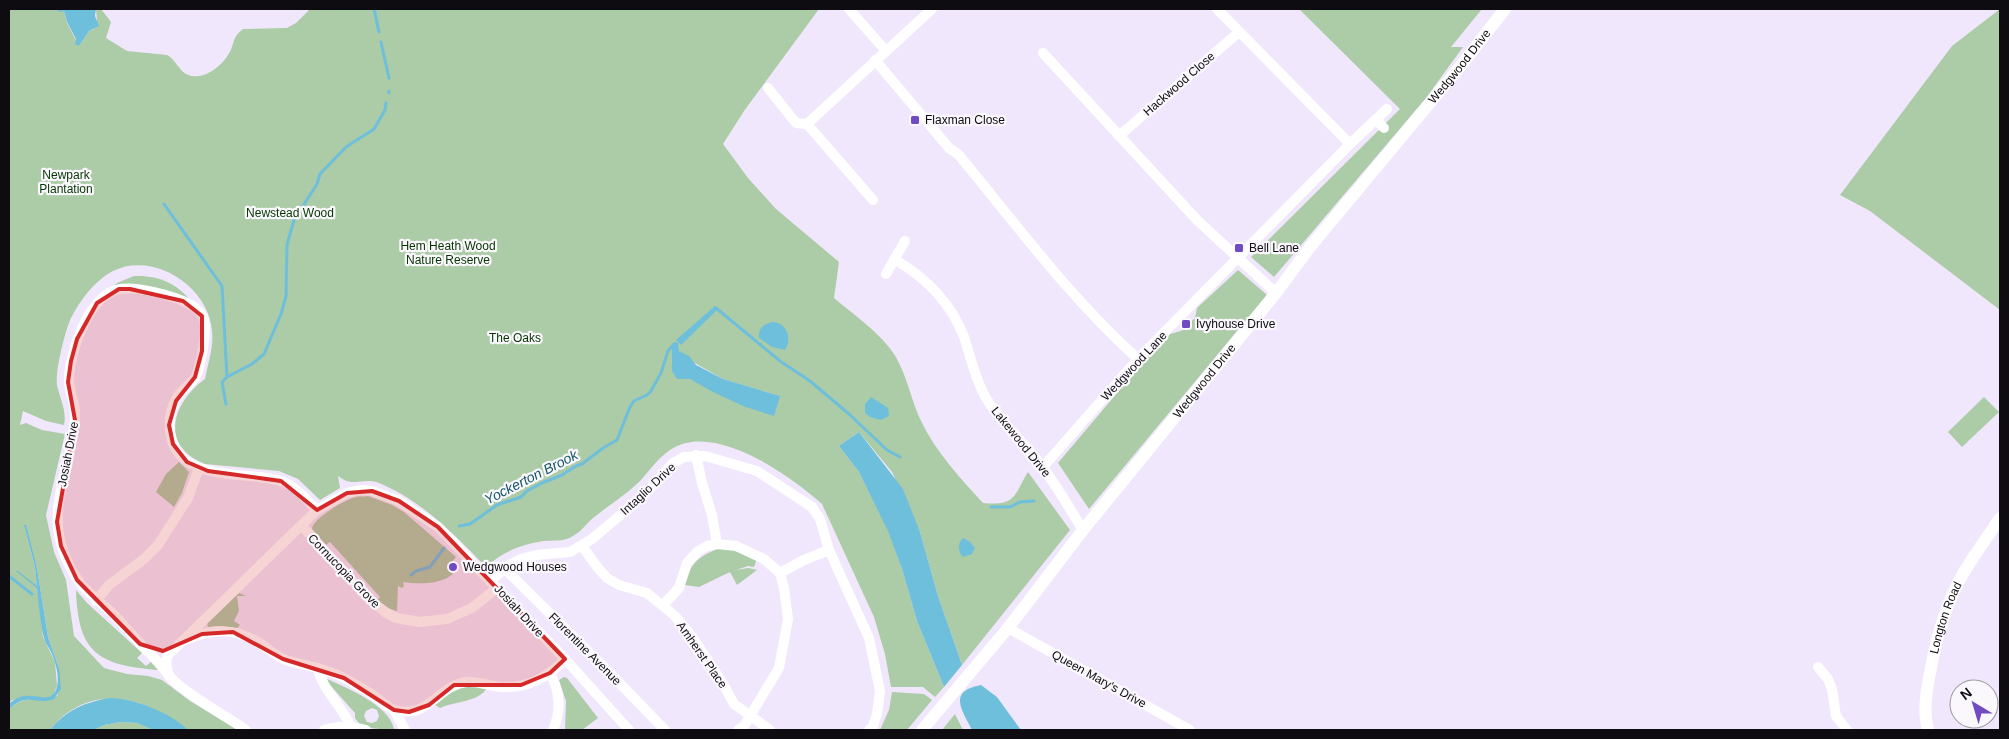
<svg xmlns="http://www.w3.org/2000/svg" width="2009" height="739" font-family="Arial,sans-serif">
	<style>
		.green { fill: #accba7; fill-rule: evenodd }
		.water { fill: #6ebfdc }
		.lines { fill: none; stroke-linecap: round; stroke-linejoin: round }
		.stream { stroke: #6ebfdc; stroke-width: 3 }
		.minor { stroke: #fff; stroke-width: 10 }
		.tertiary { stroke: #fff; stroke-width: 12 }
		.marked { fill: #d62828; fill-opacity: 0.2; stroke: #d62828; stroke-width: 4; stroke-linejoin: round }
		.poi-dot { fill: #714bc4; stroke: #faf8fc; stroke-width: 2 }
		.labels { text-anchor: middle; stroke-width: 4.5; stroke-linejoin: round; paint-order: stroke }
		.street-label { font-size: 12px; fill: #0e0b11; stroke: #faf8fc }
		.poi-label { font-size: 12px; fill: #0e0b11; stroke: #faf8fc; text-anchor: start }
		.park-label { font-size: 12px; fill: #053601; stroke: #faf8fc }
		.water-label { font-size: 14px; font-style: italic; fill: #13566a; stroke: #faf8fc }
	</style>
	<rect width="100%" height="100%" fill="#f1e7fc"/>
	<g class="green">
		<path d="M9,9h48l7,2 3,12 12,23 10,-15 5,-2 3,-8 -1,-12h5l10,13 -5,16 21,13 40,4c8,4 11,14 19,19 15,8 34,-6 42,-19 7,-10 3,-17 15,-26l44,-1 9,-5 14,-14h509l-75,102 -21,33 25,34 28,31 63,53 -5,36c20,17 54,40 65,65 9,18 13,39 22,58 15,31 39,57 62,82 33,3 30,-6 45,-31l42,58 -108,135 -24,-69 -18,-64 -28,-60 -33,-40 -20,14 20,26 30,59 13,38 15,52 27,66 -9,10 -12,-10h-32l-6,-33 -11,-37 -52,-113c-31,-28 -109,-84 -152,-54 -12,8 -20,20 -29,30 -15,15 -32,25 -48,38 -7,6 -12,14 -20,18 -9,6 -19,4 -29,5 -23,3 -41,11 -58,26 -32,-33 -64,-66 -107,-84 -9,-4 -17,-1 -27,-1 -4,0 -10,-3 -14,-6l2,12 -20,12 -22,-21 -19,-8 -74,-7c-46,-18 -33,-61 0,-85 3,-15 9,-33 7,-48 -3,-44 -58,-80 -99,-60 -19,10 -32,28 -42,47 -6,13 -16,53 -14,67 3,14 10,26 7,40l-18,-4 -23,-10 -3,14 6,-2 16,7 23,4 -19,81 8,37 12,28 8,56 30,32 23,6 21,2 14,4 28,21 48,29c-9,0 -43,2 -50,0 -7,-2 -23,-15 -32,-20 -39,-19 -79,-15 -106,20h-41v-21c20,-18 31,-2 49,-14l1,-27 -11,-31 -11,-69 -13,-43 11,42 8,70 12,25 2,24 -4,9 -5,3 -36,2 -3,4zM693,362l30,17 56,17 -5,19 -84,-36h-10z"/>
		<polygon points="1299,9 1482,9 1451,47 1463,47 1426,98 1274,277 1251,257 1400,109"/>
		<polygon points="2000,9 2000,310 1870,211 1840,195 1952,46"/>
		<polygon points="1238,270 1267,295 1089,509 1058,463 1145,360 1170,334 1181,331 1195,318 1197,308"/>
		<path d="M134,276c24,-1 44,7 58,27l-83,-13 8,-7z"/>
		<polygon points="1984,397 1999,412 1962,447 1948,432"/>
		<polygon points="179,462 189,472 182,493 174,507 156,492 166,474"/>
		<path d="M368,496l24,9 12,7 52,45 -9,11 6,6c-13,11 -34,10 -50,8l1,4 -2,2 -4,-2 -1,25 -7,-2 -13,-9 3,-3 -50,-55 -4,3 -14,-16c0,-10 34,-30 44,-32 3,-1 8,0 12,-1z"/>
		<path d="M720,548l11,1 26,10 -3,8 -6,-1 -12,4 12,-2 9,2 -20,15 -7,-13 -31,15 -14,-2c5,-22 14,-29 35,-37z"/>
		<path d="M76,590l11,13 55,50 -5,5 9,8 5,-4 7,8c-60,-5 -80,-17 -82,-80z"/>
		<polygon points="239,593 246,596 237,596 239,611 234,621 240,625 237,628 220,626 208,627 207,623"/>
		<polygon points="564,677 567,678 598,718 582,730 565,730 566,701 559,680"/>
		<path d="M327,679c20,9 62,26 67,50l-6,1 -26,-3 -7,-9v-5l-24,-27 -5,-3zM372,708l5,2 2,6 -2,5 -5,2 -5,-1 -3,-6 2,-5z"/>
		<path d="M467,685l20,3c-10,15 -32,13 -47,20l-5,-3 15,-14z"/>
		<polygon points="892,692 924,694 932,700 907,730 880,730 889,710"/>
		<polygon points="955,714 963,730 942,730"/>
		<polygon points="121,722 137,723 153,730 94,730 104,725"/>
	</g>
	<g class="water">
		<polygon points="57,9 96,9 95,16 99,26 89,31 79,46 75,44 76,39 67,22 64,11 59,12"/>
		<polygon points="715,306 718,309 681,345 676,340"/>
		<path d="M772,322c14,0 21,16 13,28l-13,-3 -13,-9c-1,-10 4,-13 13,-16z"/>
		<polygon points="675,342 678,343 679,351 689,356 696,365 723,379 780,396 774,416 743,406 713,392 690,379 677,379 672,371 672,345"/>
		<polygon points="871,397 888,408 889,416 881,420 870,417 865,413 865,404"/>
		<polygon points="859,432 903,489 920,532 938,596 962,665 944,687 917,621 902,569 888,531 859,472 839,446"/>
		<path d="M24,525h2l11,43 11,69 11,31 2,21 -7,10c-19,7 -25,-8 -45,10v-5c18,-17 33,-1 43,-9 11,-8 4,-33 -1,-43 -2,-5 -6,-9 -7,-14 -4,-16 -5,-33 -7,-50l-21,-17h2l19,15 -2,-19z"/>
		<path d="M963,538l6,3 6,7 -3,6 -9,3c-5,-5 -6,-14 0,-19z"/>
		<path d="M981,685l16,12 24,33h-49c-11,-21 -24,-39 9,-45z"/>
		<path d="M110,698c24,0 61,15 78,32h-35l-16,-7 -16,-1 -17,3 -10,5h-44c16,-20 35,-28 60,-32z"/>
	</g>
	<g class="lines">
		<g class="stream">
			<polyline points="374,9 379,32"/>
			<polyline points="381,42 389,78"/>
			<polyline points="389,93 389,91"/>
			<polyline points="164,204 222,286 227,377"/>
			<polyline points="716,308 780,361 810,381 849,414 887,450 900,457"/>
			<polyline points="226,404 222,382 227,377 252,364 264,354 281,314 286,296 287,245 294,220 317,184 320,174 346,147 374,129 385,110 386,103"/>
			<polyline points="991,507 1010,507 1020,502 1034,501"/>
			<polyline points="459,526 470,524 497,505 521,497 527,491 542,483 562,475 576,466 582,464 603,448 617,440 630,407 634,401 647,395 651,391 661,373 668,351 674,344"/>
			<polyline points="411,575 416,571 430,567 444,548"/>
			<polyline points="9,576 32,594"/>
		</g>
		<g class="minor">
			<polyline points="849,9 886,51"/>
			<polyline points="1217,9 1350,144"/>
			<polyline points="1043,53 1197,220 1276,293"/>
			<path d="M875,60l74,88 9,6c58,70 112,144 180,205"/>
			<polyline points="768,88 796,123 807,124 873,200"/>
			<polyline points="1376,120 1384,128"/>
			<polyline points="807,124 932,9"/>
			<polyline points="1119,136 1239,32"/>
			<path d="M894,259c31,18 57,44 70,78 7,21 11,42 22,61 16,26 40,46 58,71 14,19 26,40 39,61"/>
			<polyline points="886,274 905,241"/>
			<polyline points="696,455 702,483 712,515 717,544"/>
			<polyline points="1043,467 1138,359 1350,144 1387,109"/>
			<polyline points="302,526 368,598 385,612 396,618 420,622 447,619 472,608 497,588"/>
			<polyline points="582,546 598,568 607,578 619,585 647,593 675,616 693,638 723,684 734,704 770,730"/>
			<polyline points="504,568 604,667 665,730"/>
			<polyline points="780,573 804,560 829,550"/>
			<polyline points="490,581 511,564 521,559 536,555 570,552 592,539 643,496 673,463 684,457 705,456 757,471 812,507 820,519 829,550 869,638 880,691 877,714 873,726 869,730"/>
			<polyline points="96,601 109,585 144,559 158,545 188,498 199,468"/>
			<polyline points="663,605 679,588 687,563 698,551 707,546 717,544 736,546 764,559 780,573 784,588 788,619 779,668 744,726 738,730"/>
			<polyline points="1008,628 1190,730"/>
			<path d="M185,640c29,-12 51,-13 79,6 7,5 13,11 22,14 19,6 40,8 58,18 9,5 18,10 26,15 8,5 17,15 25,17 33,10 43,-25 72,-28 13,-1 25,5 37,5 24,1 45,-11 61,-28"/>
			<polyline points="1818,667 1828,679 1832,689 1836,716 1847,730"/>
			<path d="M318,668c3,20 25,39 33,59"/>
			<path d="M550,673c10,19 12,37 3,57"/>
			<path d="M169,676c-9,-14 -20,-23 -31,-35 -10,-10 -19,-22 -29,-31 -24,-20 -37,-31 -47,-63 -13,-40 7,-78 12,-117 1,-8 2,-17 0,-25 -2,-8 -5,-17 -5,-25 0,-27 20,-86 51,-91 16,-3 55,7 69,15 6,3 13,9 15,15 3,12 -3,48 -9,59 -4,5 -10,10 -15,15 -10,13 -13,33 -8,48 15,44 80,28 114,42 12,5 21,18 31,27"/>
			<polyline points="394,710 405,730"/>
			<path d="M246,730c-17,-12 -69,-41 -77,-55 -3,-6 -3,-12 -2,-19l150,-146 30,-17 14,-3 11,1 27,10 39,26 127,132 64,71"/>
			<path d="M324,730c14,-5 28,-4 42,0"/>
		</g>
		<g class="tertiary">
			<path id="s1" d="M922,730l86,-102 75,-98 193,-237 34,-46 149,-179 46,-59"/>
			<path id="s2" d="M1928,730c-5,-18 -2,-38 2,-57 6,-35 16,-70 34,-101 11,-18 24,-36 36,-54"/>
		</g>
	</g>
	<path class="marked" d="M119,289h11l53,12 19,15v35l-7,26 -19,24 -7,24 4,19 14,18 21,9 73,10 36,29 30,-17 25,-2 27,10 39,26 127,132 -15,14 -29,12h-67l-25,20 -20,7 -15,-2 -50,-32 -61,-19 -50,-27 -31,2 -39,17 -23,-7 -63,-64 -16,-34 -4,-24 18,-102 -7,-38 3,-21 6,-22 20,-36z"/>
	<g class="poi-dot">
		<rect x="910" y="115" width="10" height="10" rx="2.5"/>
		<rect x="1234" y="243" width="10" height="10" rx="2.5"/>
		<rect x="1181" y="319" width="10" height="10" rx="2.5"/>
		<circle cx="453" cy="567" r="5"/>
	</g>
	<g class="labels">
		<g class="street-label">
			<text dy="4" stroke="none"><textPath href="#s1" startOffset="854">Wedgwood Drive</textPath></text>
			<text transform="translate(1179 84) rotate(-41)" y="4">Hackwood Close</text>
			<text transform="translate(1134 366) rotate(-47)" y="4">Wedgwood Lane</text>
			<text dy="4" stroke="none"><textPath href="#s1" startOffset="449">Wedgwood Drive</textPath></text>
			<text transform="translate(1021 442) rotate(51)" y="4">Lakewood Drive</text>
			<text transform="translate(68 454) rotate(-79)" y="4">Josiah Drive</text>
			<text transform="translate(648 489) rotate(-43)" y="4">Intaglio Drive</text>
			<text transform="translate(344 571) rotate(46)" y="4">Cornucopia Grove</text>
			<text transform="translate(519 611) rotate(47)" y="4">Josiah Drive</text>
			<text dy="4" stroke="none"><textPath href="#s2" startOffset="115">Longton Road</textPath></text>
			<text transform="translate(585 649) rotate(45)" y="4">Florentine Avenue</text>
			<text transform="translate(702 655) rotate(55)" y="4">Amherst Place</text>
			<text transform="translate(1099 679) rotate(29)" y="4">Queen Mary's Drive</text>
		</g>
		<g class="poi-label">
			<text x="925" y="124">Flaxman Close</text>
			<text x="1249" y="252">Bell Lane</text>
			<text x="1196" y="328">Ivyhouse Drive</text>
			<text x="463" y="571">Wedgwood Houses</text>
		</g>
		<g class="park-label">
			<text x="66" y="179">Newpark<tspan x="66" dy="14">Plantation</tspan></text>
			<text x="290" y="217">Newstead Wood</text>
			<text x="448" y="250">Hem Heath Wood<tspan x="448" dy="14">Nature Reserve</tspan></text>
			<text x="515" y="342">The Oaks</text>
		</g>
		<g class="water-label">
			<text transform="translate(531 477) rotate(-27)" y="5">Yockerton Brook</text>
		</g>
	</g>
	<rect width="2009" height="739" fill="none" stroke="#0e0b11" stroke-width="20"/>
	<g transform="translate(1974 704) rotate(322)"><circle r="24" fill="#faf8fc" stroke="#9c999e"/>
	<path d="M0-4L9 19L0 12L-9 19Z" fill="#714bc4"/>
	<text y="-8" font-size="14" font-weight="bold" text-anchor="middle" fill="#0e0b11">N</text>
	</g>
</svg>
